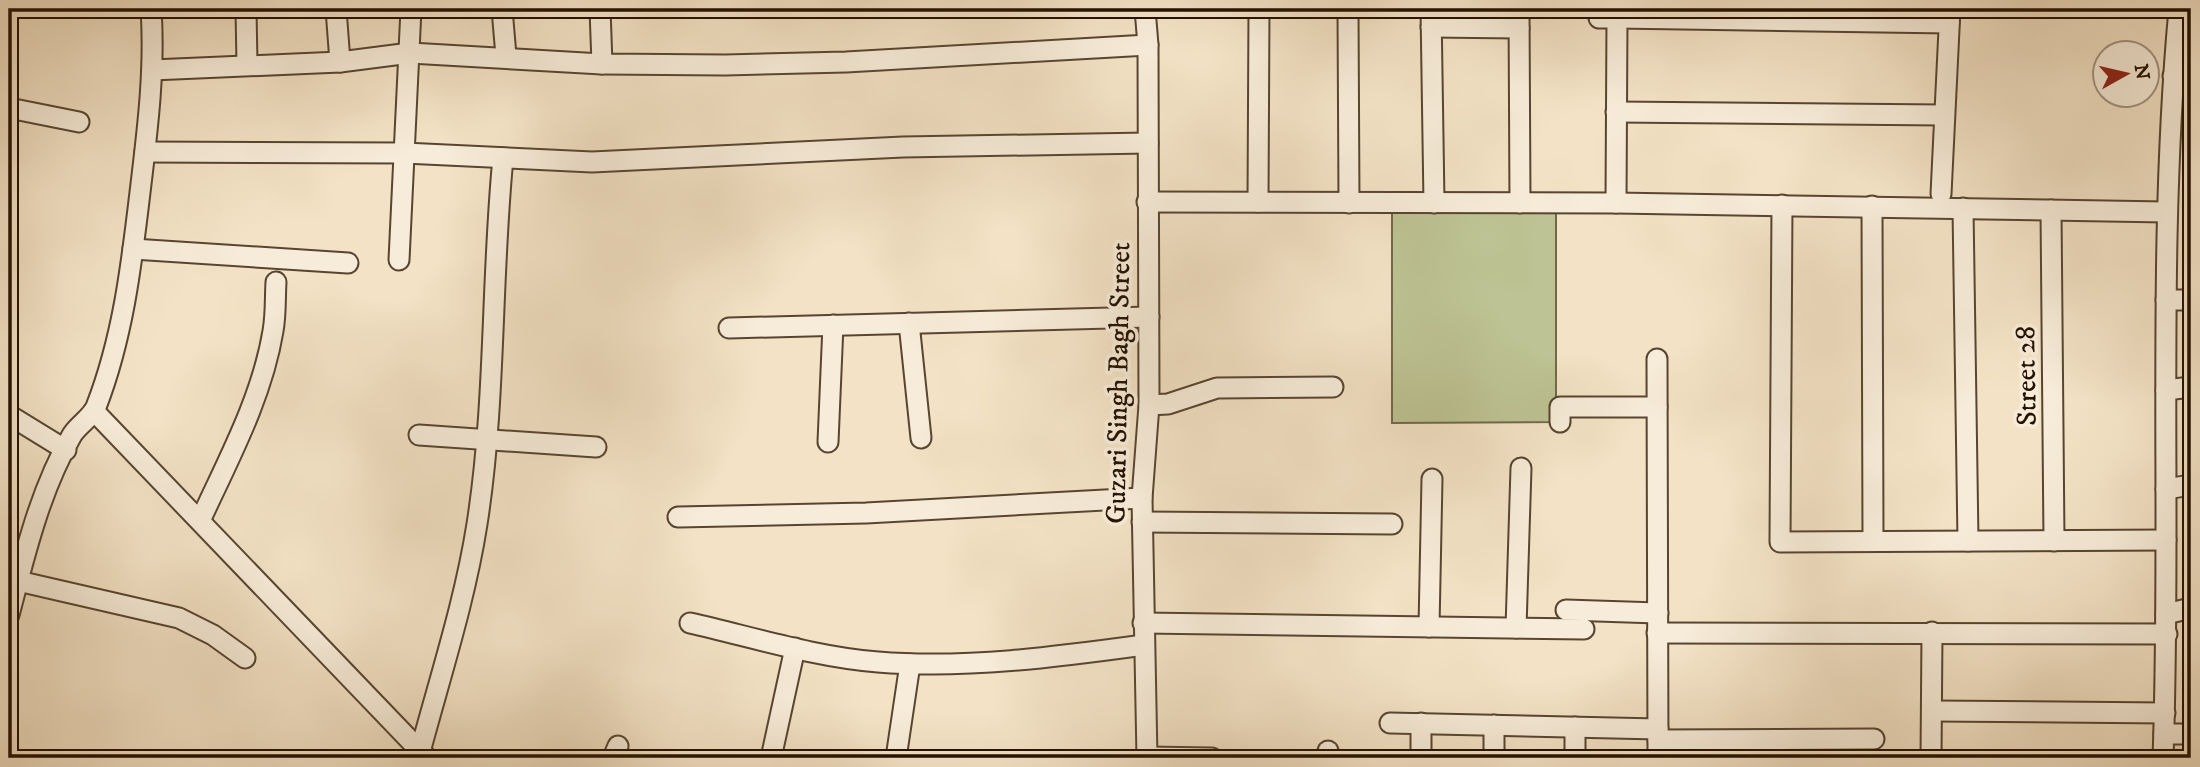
<svg xmlns="http://www.w3.org/2000/svg" width="2200" height="767" font-family="'IM FELL DW Pica',serif">
	<style>
		.green { fill: #bdc394; stroke: #706a4a; stroke-width: 2 }
		.lines { fill: none; stroke-linecap: round; stroke-linejoin: round }
		.minor-casing { stroke: #584531; stroke-width: 23 }
		.minor { stroke: #f7ecd9; stroke-width: 19 }
		.labels { text-anchor: middle; stroke-width: 7; stroke-linejoin: round; paint-order: stroke }
		.street-label { font-size: 28px; fill: #241100; stroke: #f7ecd9 }
	</style>
	<rect width="100%" height="100%" fill="#f3e2c5"/>
	<filter id="stains"><feTurbulence type="fractalNoise" baseFrequency=".00286" numOctaves="4"/><feColorMatrix values="0 0 0 0 .2 0 0 0 0 .09 0 0 0 0 .02 0 0 0 .5 -.17"/></filter>
	<radialGradient id="worn" r=".72"><stop offset=".6" stop-color="#630" stop-opacity="0"/><stop offset="1" stop-color="#630" stop-opacity=".3"/></radialGradient>
	<polygon class="green" points="1556,203 1556,422 1392,423 1392,204"/>
	<g class="lines">
		<defs>
			<g id="minor">
				<polyline points="246,9 247,65"/>
				<polyline points="336,9 340,62"/>
				<polyline points="502,9 506,56"/>
				<polyline points="600,9 602,64"/>
				<polyline points="1145,9 1148,45 1149,405 1142,498 1147,758"/>
				<polyline points="1348,9 1349,203"/>
				<polyline points="1431,9 1434,203"/>
				<polyline points="1519,9 1520,203"/>
				<polyline points="1599,9 1599,18 1617,18 1616,203"/>
				<polyline points="1617,18 1949,23"/>
				<polyline points="1431,27 1519,28"/>
				<polyline points="152,70 340,62 410,53 602,64 725,65 846,62 1148,45"/>
				<polyline points="2173,76 2191,76"/>
				<polyline points="9,108 79,122"/>
				<polyline points="1616,112 1943,115"/>
				<polyline points="145,152 404,153 592,162 903,147 1148,143"/>
				<polyline points="1941,194 1950,9"/>
				<polyline points="1147,202 1616,203 2166,212"/>
				<polyline points="1258,202 1259,9"/>
				<polyline points="1782,205 1780,542 2166,540"/>
				<polyline points="1872,206 1873,541"/>
				<polyline points="1963,208 1968,541"/>
				<polyline points="2051,210 2054,541"/>
				<polyline points="133,249 348,263"/>
				<polyline points="399,260 411,9"/>
				<polyline points="2166,300 2191,300"/>
				<polyline points="909,323 921,438"/>
				<polyline points="729,328 1149,317"/>
				<polyline points="1657,359 1658,758"/>
				<polyline points="2166,390 2191,387"/>
				<polyline points="1149,405 1168,404 1217,388 1333,387"/>
				<polyline points="94,411 427,758"/>
				<polyline points="9,415 66,450"/>
				<polyline points="1560,422 1560,407 1657,407"/>
				<polyline points="419,435 596,447"/>
				<polyline points="828,442 833,325"/>
				<polyline points="2166,489 2191,485"/>
				<polyline points="678,517 866,513 1142,498"/>
				<path d="M200,521c28,-61 62,-123 73,-190 3,-16 2,-33 3,-49"/>
				<polyline points="1142,522 1392,524"/>
				<polyline points="18,581 179,618 213,635 245,658"/>
				<polyline points="1566,610 1658,613"/>
				<polyline points="2166,614 2191,608"/>
				<path d="M9,615c16,-61 31,-125 63,-180 6,-10 19,-17 24,-28 28,-72 36,-147 45,-223 7,-58 14,-117 10,-175"/>
				<path d="M690,623c62,14 125,34 188,39 88,7 178,-5 266,-17"/>
				<polyline points="1143,623 1584,629"/>
				<polyline points="1429,627 1432,479"/>
				<polyline points="1516,628 1521,468"/>
				<polyline points="1657,633 2167,634"/>
				<polyline points="1933,711 2165,713"/>
				<polyline points="1390,723 1658,729"/>
				<polyline points="1421,723 1421,758"/>
				<polyline points="1494,725 1494,758"/>
				<polyline points="1575,727 1575,758"/>
				<polyline points="2164,734 2191,734"/>
				<polyline points="1658,740 1874,739"/>
				<path d="M420,752c20,-75 45,-151 57,-228 19,-121 14,-245 26,-366"/>
				<polyline points="1147,757 1212,758"/>
				<polyline points="613,758 618,746"/>
				<polyline points="771,758 795,648"/>
				<polyline points="896,758 910,664"/>
				<polyline points="1328,758 1328,751"/>
				<polyline points="1931,758 1932,632"/>
				<path d="M2163,758c9,-250 -7,-500 16,-749"/>
			</g>
		</defs>
		<use href="#minor" class="minor-casing"/>
		<use href="#minor" class="minor"/>
	</g>
	<g class="labels">
		<g class="street-label">
			<text transform="translate(2025 376) rotate(-91)" y="10">Street 28</text>
			<text transform="translate(1117 383) rotate(-89)" y="10">Guzari Singh Bagh Street</text>
		</g>
	</g>
	<rect width="2200" height="767" fill="none" stroke="#f3e2c5" stroke-width="35"/>
	<rect x="10" y="10" width="2179" height="746" fill="none" stroke="#241100" stroke-width="3.5"/>
	<rect x="18" y="18" width="2165" height="732" fill="none" stroke="#241100" stroke-width="2"/>
	<g transform="translate(2126 74) rotate(82)"><circle r="33" fill="#f7ecd9" stroke="#a39482" stroke-width="2"/>
	<path d="M0-5L12 26L0 18L-12 26Z" fill="#8f2418"/>
	<text y="-10" font-size="19" font-weight="bold" text-anchor="middle" fill="#241100">N</text>
	</g>
	<rect width="100%" height="100%" filter="url(#stains)"/>
	<rect width="100%" height="100%" fill="url(#worn)"/>
</svg>
